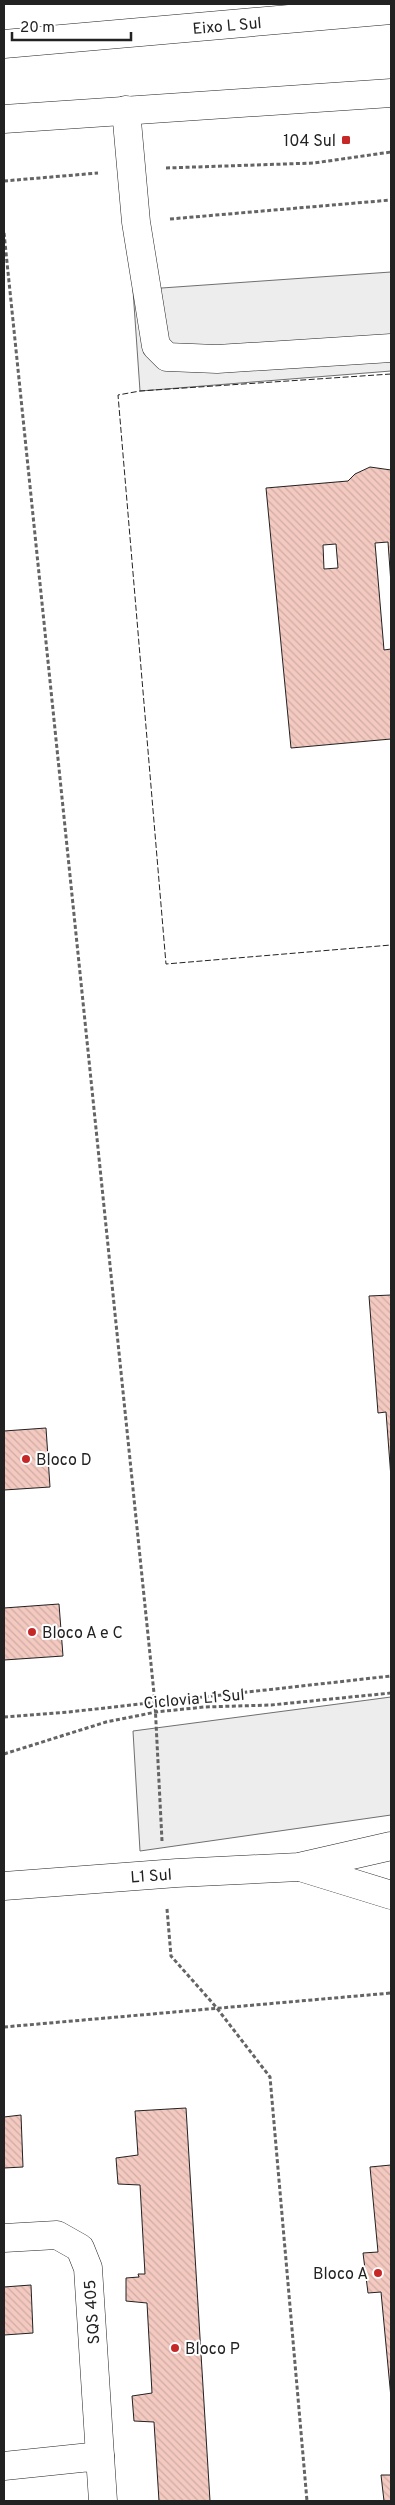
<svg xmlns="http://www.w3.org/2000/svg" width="395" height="2505" font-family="Overpass,sans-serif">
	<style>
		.parking { fill: #ededed; stroke: #6f6f6f }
		.building { fill: url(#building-back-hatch); stroke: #222; fill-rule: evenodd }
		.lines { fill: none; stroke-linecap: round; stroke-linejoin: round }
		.minor-casing { stroke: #222; stroke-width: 29 }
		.major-casing { stroke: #222; stroke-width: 29 }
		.path { stroke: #646464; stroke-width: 3; stroke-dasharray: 4 2.5; stroke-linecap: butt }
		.minor { stroke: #fff; stroke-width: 28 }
		.major { stroke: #fff; stroke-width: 28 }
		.fence { stroke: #222; stroke-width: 1; stroke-dasharray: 6 2.5; stroke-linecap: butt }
		.poi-dot { fill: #c62828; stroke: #fff; stroke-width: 2 }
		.labels { text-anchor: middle; stroke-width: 4; stroke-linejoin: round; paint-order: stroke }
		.street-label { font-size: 16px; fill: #222; stroke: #fff }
		.poi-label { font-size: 16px; fill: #222; stroke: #fff; text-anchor: start }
	</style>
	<defs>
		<pattern id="building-back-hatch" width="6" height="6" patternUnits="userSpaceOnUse" patternTransform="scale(1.25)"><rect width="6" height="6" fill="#f3c9c0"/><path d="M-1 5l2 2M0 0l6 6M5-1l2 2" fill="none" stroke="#d0aca5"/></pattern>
	</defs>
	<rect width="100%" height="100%" fill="#fff"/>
	<g class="parking">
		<polygon points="391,272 391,371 140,391 133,290"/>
		<polygon points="391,1697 391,1815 140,1851 133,1731"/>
	</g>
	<g class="building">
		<path d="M370,467l21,3v114l-3,-42 -13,1 9,107 7,-1v90l-100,9 -25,-260 82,-7 7,-7zM336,544l2,24 -14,1 -1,-24z"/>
		<polygon points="391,1295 391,1478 386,1412 378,1413 369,1296"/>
		<polygon points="46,1428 50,1487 4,1490 4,1431"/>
		<polygon points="59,1604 63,1656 4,1660 4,1608"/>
		<polygon points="186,2108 210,2501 159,2501 154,2422 134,2421 132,2396 152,2393 147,2303 126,2301 126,2278 139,2277 138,2274 145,2274 140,2185 118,2184 116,2158 138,2155 135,2111"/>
		<polygon points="21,2115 23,2167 4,2168 4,2117"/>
		<polygon points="391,2165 391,2398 381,2292 368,2293 363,2253 378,2252 370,2167"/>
		<polygon points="31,2285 33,2333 4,2335 4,2287"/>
		<polygon points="381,2475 391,2475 391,2501 384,2501"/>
	</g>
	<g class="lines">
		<defs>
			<g id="minor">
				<polyline points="126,110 136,222 156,346 167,357 217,359 391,348"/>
				<polyline points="300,1867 391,1895"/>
				<polyline points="4,1886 177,1873 299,1867 391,1846"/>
				<polyline points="4,2238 57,2235 80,2248 88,2268 100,2456"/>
				<polyline points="4,2466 100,2456 103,2501"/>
			</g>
			<g id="major">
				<polyline points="4,44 391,10"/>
				<polyline points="4,119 391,93"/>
			</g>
		</defs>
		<use href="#minor" class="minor-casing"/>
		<use href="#major" class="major-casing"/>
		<g class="path">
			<polyline points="166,168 314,163 391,152"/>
			<polyline points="4,181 98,173"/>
			<polyline points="170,219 391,200"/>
			<polyline points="4,233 155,1703 162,1841"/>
			<polyline points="4,1717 69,1712 391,1676"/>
			<polyline points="4,1754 106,1722 156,1712 204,1707 271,1705 391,1693"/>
			<polyline points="167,1909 171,1956 216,2007 270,2077 307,2501"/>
			<polyline points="4,2027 391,1993"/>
		</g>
		<use href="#minor" class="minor"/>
		<use href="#major" class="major"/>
		<polyline class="fence" points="391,374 140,391 118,395 166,964 391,945"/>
	</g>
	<g class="poi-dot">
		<rect x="341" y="135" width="10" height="10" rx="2.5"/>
		<circle cx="26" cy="1459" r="5"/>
		<circle cx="32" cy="1632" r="5"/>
		<circle cx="378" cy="2273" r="5"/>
		<circle cx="175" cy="2348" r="5"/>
	</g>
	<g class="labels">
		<g class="street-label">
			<text transform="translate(227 25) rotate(-5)" y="6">Eixo L Sul</text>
			<text transform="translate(194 1698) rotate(-5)" y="6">Ciclovia L1 Sul</text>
			<text transform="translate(151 1875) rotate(-4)" y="6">L1 Sul</text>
			<text transform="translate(91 2312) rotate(-94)" y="6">SQS 405</text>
		</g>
		<g class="poi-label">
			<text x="336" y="146" text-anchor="end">104 Sul</text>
			<text x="36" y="1465">Bloco D</text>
			<text x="42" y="1638">Bloco A e C</text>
			<text x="368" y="2279" text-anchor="end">Bloco A</text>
			<text x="185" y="2354">Bloco P</text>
		</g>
	</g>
	<rect width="395" height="2505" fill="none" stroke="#222222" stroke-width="10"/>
	<path d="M12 32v8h119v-8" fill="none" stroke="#222222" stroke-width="2.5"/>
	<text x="20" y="32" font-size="15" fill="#222222" stroke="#ffffff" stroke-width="4" paint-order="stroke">20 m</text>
</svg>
